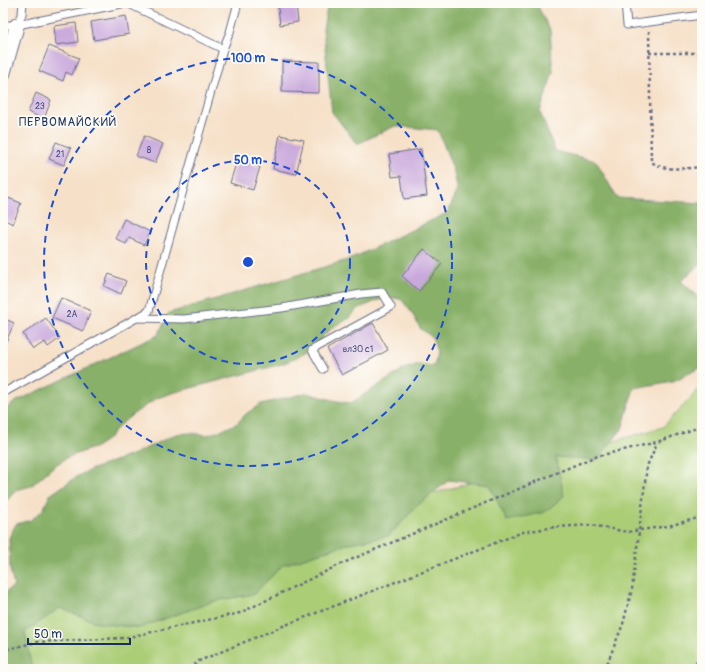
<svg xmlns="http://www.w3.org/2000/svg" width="705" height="672" font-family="Pangolin,sans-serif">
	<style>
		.green { fill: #abcd76; stroke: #637e6a }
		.forest { fill: #88b067; stroke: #527062 }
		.building { fill: #c9a8dc }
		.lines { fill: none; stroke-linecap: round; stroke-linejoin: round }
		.service-casing { stroke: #686d83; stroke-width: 9 }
		.minor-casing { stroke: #686d83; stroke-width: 16 }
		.path { stroke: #686d83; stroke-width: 2.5; stroke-dasharray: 3 3; stroke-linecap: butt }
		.service { stroke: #fff; stroke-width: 7 }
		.minor { stroke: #fff; stroke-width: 14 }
		.ring { fill: none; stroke: #1d4ed8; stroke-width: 2; stroke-dasharray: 7 5 }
		.labels { text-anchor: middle; stroke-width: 3.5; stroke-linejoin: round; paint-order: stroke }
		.number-label { font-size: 9px; fill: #464d7e }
		.neighbourhood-label { font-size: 12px; letter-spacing: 1px; fill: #1b2f5e; stroke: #fdfcf7 }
		.centre { fill: #1d4ed8; stroke: #fdfcf7; stroke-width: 2 }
		.ring-label { font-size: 12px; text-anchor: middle; font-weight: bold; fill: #1d4ed8; stroke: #fdfcf7; stroke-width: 3.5; stroke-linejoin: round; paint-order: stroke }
	</style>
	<rect width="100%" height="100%" fill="#fdfcf7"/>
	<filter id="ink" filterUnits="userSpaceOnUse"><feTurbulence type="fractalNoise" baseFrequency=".025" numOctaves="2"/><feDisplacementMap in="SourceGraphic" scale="8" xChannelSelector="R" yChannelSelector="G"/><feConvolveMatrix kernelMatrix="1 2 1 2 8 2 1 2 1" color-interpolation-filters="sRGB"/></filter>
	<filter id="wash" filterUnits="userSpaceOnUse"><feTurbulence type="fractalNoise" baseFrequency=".012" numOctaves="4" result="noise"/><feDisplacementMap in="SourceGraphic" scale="16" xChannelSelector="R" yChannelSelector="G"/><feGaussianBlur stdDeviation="0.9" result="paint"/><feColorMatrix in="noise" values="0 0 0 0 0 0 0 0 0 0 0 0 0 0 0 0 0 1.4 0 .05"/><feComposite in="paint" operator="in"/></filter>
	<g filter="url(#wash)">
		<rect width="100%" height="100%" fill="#f6e0c7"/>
		<polygon class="green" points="702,386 702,669 3,669 3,618 663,427"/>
		<polygon class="forest" points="328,3 536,3 550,30 553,72 540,112 555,151 596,161 617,198 702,203 702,262 681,281 702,300 702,367 673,381 634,388 622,429 597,460 556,457 564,496 545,512 507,521 489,485 449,480 416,507 389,536 350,543 283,565 254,594 215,601 139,628 98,623 60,608 25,632 32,669 3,669 3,594 14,586 10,570 9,538 16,524 31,520 43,510 50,495 76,477 90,470 134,454 176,434 191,433 207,435 222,430 236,424 247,413 261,404 306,393 337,401 351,403 404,369 419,364 434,366 437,352 432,337 420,328 412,313 401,299 386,297 357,309 350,318 336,325 324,335 314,348 296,358 282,364 172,393 157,398 132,415 119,426 108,439 96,447 68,457 54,466 31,486 16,490 3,505 3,411 15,402 158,335 169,313 351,259 447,213 458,190 453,169 438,130 395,126 357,144 332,112 323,29"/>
		<g id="blocks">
			<g class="building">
				<polygon points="296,5 298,22 280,25 278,7"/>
				<polygon points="126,16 129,34 94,40 91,22"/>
				<polygon points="76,23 78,42 56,45 54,26"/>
				<polygon points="49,46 79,58 72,75 66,72 63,81 39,71"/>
				<polygon points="282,61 319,62 319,93 282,92"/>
				<polygon points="36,93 51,100 44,119 28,112"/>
				<polygon points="280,135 304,140 296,174 273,169"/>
				<polygon points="144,136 163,144 155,163 136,156"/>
				<polygon points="56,142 71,148 64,165 49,159"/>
				<polygon points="421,149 427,196 404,199 401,176 392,177 389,154"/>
				<polygon points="237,160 260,167 253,190 230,183"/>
				<polygon points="3,196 21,203 13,224 3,219"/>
				<polygon points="124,219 150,232 144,245 129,238 126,244 115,238"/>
				<polygon points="424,249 442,264 419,291 402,276"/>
				<polygon points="109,274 126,281 121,294 104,286"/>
				<polygon points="61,298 91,311 83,331 52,318"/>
				<polygon points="3,318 14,323 3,349"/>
				<polygon points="46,318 60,338 48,347 45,342 33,349 23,334"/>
				<polygon points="373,323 388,350 342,375 327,349"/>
			</g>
		</g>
	</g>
	<g filter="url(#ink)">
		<use href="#blocks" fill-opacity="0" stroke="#686d83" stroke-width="1"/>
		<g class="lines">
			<defs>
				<g id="service">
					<polyline points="127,3 223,49"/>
					<polyline points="625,3 627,25 702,15"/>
					<polyline points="3,25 17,25 126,3"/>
					<polyline points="17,25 22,14 23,3"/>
					<polyline points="137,318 184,319 282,308 361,294 382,292 391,307 312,350 323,369"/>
					<polyline points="3,393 149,311 223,49 230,32 238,3"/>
				</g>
				<polyline id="minor" points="3,74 17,25"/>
			</defs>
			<use href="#service" class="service-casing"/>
			<use href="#minor" class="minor-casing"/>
			<g class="path">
				<path d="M649,31l2,130c10,11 36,7 51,6"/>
				<polyline points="649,53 702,53"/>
				<polyline points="3,654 8,649 37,642 124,638 240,613 341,564 594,457 657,442 694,429 702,423"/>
				<polyline points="189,669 199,661 283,626 523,532 555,527 591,525 627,532 668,526 702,517"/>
				<polyline points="605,669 623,624 632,589 647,466 657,443"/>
				<polyline points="693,669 702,650"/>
			</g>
			<use href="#service" class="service"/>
			<use href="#minor" class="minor"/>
		</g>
	</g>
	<g class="ring">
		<circle cx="248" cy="262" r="102"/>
		<circle cx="248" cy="262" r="204"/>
	</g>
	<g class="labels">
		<g class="number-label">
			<text x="40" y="109">23</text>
			<text x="149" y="153">8</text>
			<text x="60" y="157">21</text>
			<text x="72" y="317">2А</text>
			<text x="358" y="352">вл30 с1</text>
		</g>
		<g class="neighbourhood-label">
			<text x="68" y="126">ПЕРВОМАЙСКИЙ</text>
		</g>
	</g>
	<circle cx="248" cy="262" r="6" class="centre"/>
	<g class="ring-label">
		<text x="248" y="62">100 m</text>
		<text x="248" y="164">50 m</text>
	</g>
	<rect width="705" height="672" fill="none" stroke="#fdfcf7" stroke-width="16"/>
	<path d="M28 638v6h102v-6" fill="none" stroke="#1b2f5e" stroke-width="2"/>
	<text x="34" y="638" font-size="12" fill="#1b2f5e" stroke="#fdfcf7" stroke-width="3" paint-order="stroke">50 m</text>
</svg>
